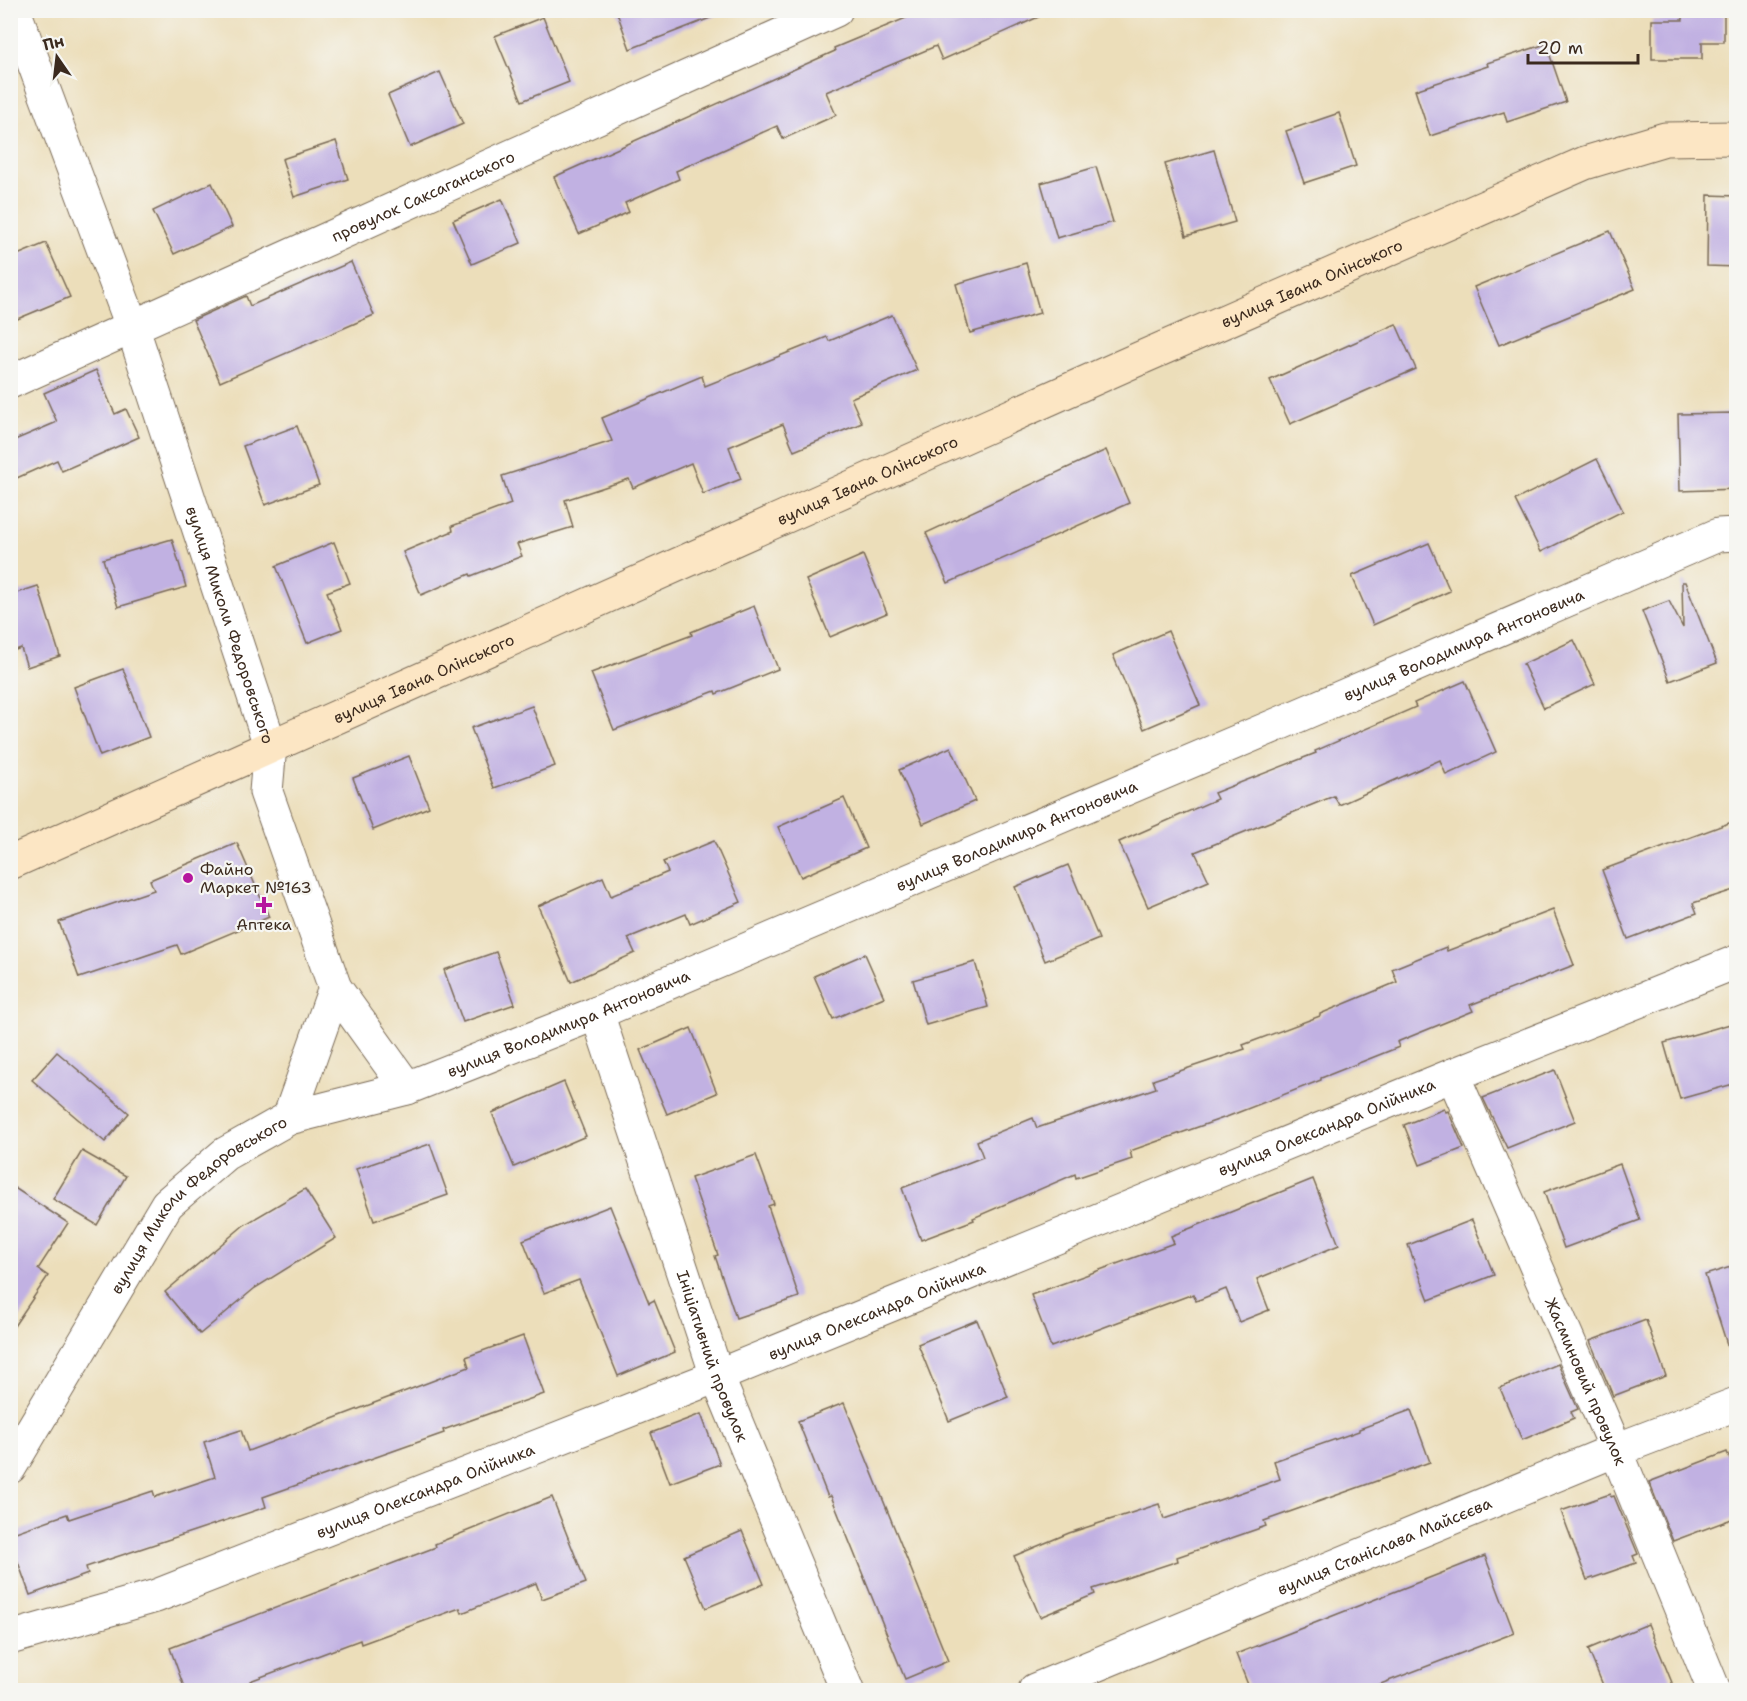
<svg xmlns="http://www.w3.org/2000/svg" width="1747" height="1701" font-family="'Shantell Sans',sans-serif">
	<style>
		.building { fill: #c1b1e2 }
		.lines { fill: none; stroke-linecap: round; stroke-linejoin: round }
		.street-casing { stroke: #796955; stroke-width: 35 }
		.secondary-casing { stroke: #796955; stroke-width: 35 }
		.street { stroke: #fff; stroke-width: 33 }
		.secondary { stroke: #fce6c4; stroke-width: 33 }
		.poi-dot { fill: #b5179e; stroke: #f6f6f2; stroke-width: 2 }
		.labels { text-anchor: middle; stroke-width: 4.5; stroke-linejoin: round; paint-order: stroke }
		.street-label { font-size: 16px; fill: #3b2a1e; stroke: #f6f6f2 }
		.poi-label { font-size: 16px; fill: #3b2a1e; stroke: #f6f6f2; text-anchor: start }
	</style>
	<rect width="100%" height="100%" fill="#f6f6f2"/>
	<filter id="ink" filterUnits="userSpaceOnUse"><feTurbulence type="fractalNoise" baseFrequency=".0167" numOctaves="2"/><feDisplacementMap in="SourceGraphic" scale="12" xChannelSelector="R" yChannelSelector="G"/><feConvolveMatrix kernelMatrix="1 2 1 2 8 2 1 2 1" color-interpolation-filters="sRGB"/></filter>
	<filter id="wash" filterUnits="userSpaceOnUse"><feTurbulence type="fractalNoise" baseFrequency=".008" numOctaves="4" result="noise"/><feDisplacementMap in="SourceGraphic" scale="24" xChannelSelector="R" yChannelSelector="G"/><feGaussianBlur stdDeviation="1.35" result="paint"/><feColorMatrix in="noise" values="0 0 0 0 0 0 0 0 0 0 0 0 0 0 0 0 0 1.4 0 .05"/><feComposite in="paint" operator="in"/></filter>
	<g filter="url(#wash)">
		<rect width="100%" height="100%" fill="#ecdeba"/>
		<g id="blocks">
			<g class="building">
				<polygon points="616,10 722,10 723,13 630,49"/>
				<polygon points="925,10 1054,10 942,60 936,46 826,92 836,115 783,139 777,126 676,171 679,179 625,203 629,212 579,234 554,177 835,51 834,48"/>
				<polygon points="1683,10 1724,10 1724,42 1702,42 1702,59 1652,59 1652,20 1683,20"/>
				<polygon points="543,17 569,82 522,101 495,36"/>
				<polygon points="1546,44 1566,102 1507,122 1504,112 1430,136 1415,90 1488,66 1487,63"/>
				<polygon points="440,72 463,124 410,147 388,95"/>
				<polygon points="1339,113 1356,166 1304,183 1286,131"/>
				<polygon points="336,141 348,179 294,197 282,159"/>
				<polygon points="1214,150 1235,222 1186,236 1165,164"/>
				<polygon points="1096,167 1113,222 1057,238 1041,183"/>
				<polygon points="212,183 232,227 174,254 153,211"/>
				<polygon points="1708,195 1737,196 1737,267 1707,266"/>
				<polygon points="502,199 521,243 472,264 453,220"/>
				<polygon points="1610,231 1635,289 1499,345 1474,287"/>
				<polygon points="46,243 70,297 10,322 10,258"/>
				<polygon points="351,262 374,315 220,382 193,320 246,296 250,306"/>
				<polygon points="1026,263 1040,313 970,333 956,284"/>
				<polygon points="892,315 917,370 851,398 862,423 794,451 783,424 729,447 741,479 703,494 691,463 633,488 629,479 565,500 573,527 517,544 522,556 471,576 470,574 421,595 403,552 453,531 452,526 511,504 502,476 612,441 602,418 702,376 705,386 827,337 829,341"/>
				<polygon points="1396,324 1416,369 1290,424 1270,380"/>
				<polygon points="96,370 115,414 126,409 139,437 62,471 57,460 10,481 10,442 57,422 44,393"/>
				<polygon points="1735,413 1737,489 1680,491 1678,414"/>
				<polygon points="297,426 319,485 265,505 243,446"/>
				<polygon points="1106,450 1129,503 948,583 926,533"/>
				<polygon points="1597,459 1623,511 1541,552 1515,500"/>
				<polygon points="172,539 186,587 118,607 103,559"/>
				<polygon points="334,542 350,583 327,592 342,629 307,643 276,566"/>
				<polygon points="1429,543 1450,591 1373,625 1352,576"/>
				<polygon points="863,555 887,613 830,637 806,580"/>
				<polygon points="1682,582 1685,582 1717,663 1670,681 1642,611 1669,601 1683,628"/>
				<polygon points="38,586 60,656 27,667 21,648 10,652 10,595"/>
				<polygon points="754,606 778,669 716,694 715,691 614,730 591,673 692,635 691,632"/>
				<polygon points="1168,631 1200,705 1144,729 1113,655"/>
				<polygon points="1574,640 1595,684 1544,708 1523,664"/>
				<polygon points="123,669 149,737 100,756 74,687"/>
				<polygon points="1465,681 1496,752 1446,775 1440,760 1339,805 1334,796 1195,852 1209,881 1148,907 1119,842 1217,799 1214,793 1316,753 1315,751 1416,707 1414,703"/>
				<polygon points="532,706 555,766 494,788 471,728"/>
				<polygon points="951,747 975,801 923,824 899,770"/>
				<polygon points="409,756 429,807 373,830 353,778"/>
				<polygon points="844,798 866,848 801,877 778,827"/>
				<polygon points="1737,820 1737,889 1693,903 1697,913 1628,939 1602,870"/>
				<polygon points="714,841 741,902 690,924 686,914 628,938 635,953 571,982 538,906 603,877 611,896 668,872 663,862"/>
				<polygon points="237,843 269,917 181,954 177,945 79,978 59,922 154,890 150,880"/>
				<polygon points="1068,865 1099,939 1045,961 1015,887"/>
				<polygon points="1553,910 1574,965 1470,1005 1473,1011 1397,1042 1399,1047 1321,1078 1321,1080 1229,1116 1130,1151 1132,1159 1076,1178 1075,1174 973,1218 974,1220 921,1240 902,1188 983,1157 977,1141 1033,1118 1037,1128 1156,1088 1153,1080 1245,1049 1243,1045 1320,1016 1320,1014 1397,982 1392,969 1446,947 1447,951"/>
				<polygon points="496,952 515,1004 463,1022 444,970"/>
				<polygon points="865,954 884,997 833,1019 814,976"/>
				<polygon points="975,962 988,1007 926,1025 913,980"/>
				<polygon points="1737,1022 1737,1083 1680,1099 1664,1043"/>
				<polygon points="691,1028 717,1093 667,1114 640,1050"/>
				<polygon points="57,1052 129,1113 105,1142 32,1080"/>
				<polygon points="1555,1070 1575,1121 1507,1148 1483,1098"/>
				<polygon points="564,1082 586,1136 514,1167 492,1113"/>
				<polygon points="1444,1109 1446,1112 1448,1111 1464,1148 1420,1165 1404,1125"/>
				<polygon points="430,1144 448,1195 374,1221 356,1169"/>
				<polygon points="82,1151 126,1176 97,1225 53,1199"/>
				<polygon points="756,1155 774,1204 768,1206 799,1297 736,1318 715,1256 718,1255 691,1178"/>
				<polygon points="1620,1164 1640,1220 1564,1248 1544,1192"/>
				<polygon points="1313,1179 1339,1245 1257,1279 1269,1310 1239,1322 1226,1289 1196,1301 1193,1294 1051,1347 1031,1295 1174,1243 1171,1236"/>
				<polygon points="10,1185 68,1223 38,1269 48,1276 10,1332"/>
				<polygon points="305,1189 336,1238 255,1288 200,1334 165,1292 244,1225"/>
				<polygon points="610,1206 649,1303 654,1300 675,1352 618,1376 579,1280 544,1293 523,1240"/>
				<polygon points="1472,1220 1494,1275 1429,1300 1408,1245"/>
				<polygon points="1737,1265 1737,1353 1730,1354 1705,1275"/>
				<polygon points="977,1320 1008,1397 949,1421 918,1344"/>
				<polygon points="1646,1320 1666,1376 1613,1396 1590,1341"/>
				<polygon points="523,1336 544,1394 443,1430 444,1433 263,1497 266,1507 86,1567 88,1574 30,1595 10,1540 10,1534 67,1514 69,1519 153,1491 155,1497 215,1477 204,1442 241,1430 248,1451 469,1367 466,1357"/>
				<polygon points="1558,1364 1578,1409 1571,1412 1574,1418 1522,1440 1500,1388"/>
				<polygon points="844,1403 948,1661 905,1679 831,1496 828,1497 798,1421"/>
				<polygon points="1411,1410 1430,1462 1264,1521 1266,1526 1177,1557 1178,1561 1093,1589 1095,1594 1040,1617 1014,1556 1069,1533 1159,1504 1164,1519 1280,1479 1274,1461 1359,1431 1359,1429"/>
				<polygon points="701,1414 720,1464 670,1483 651,1433"/>
				<polygon points="1727,1452 1737,1477 1737,1517 1673,1541 1649,1482"/>
				<polygon points="1610,1494 1611,1497 1614,1496 1638,1554 1633,1556 1636,1563 1587,1580 1561,1511"/>
				<polygon points="552,1497 586,1583 542,1599 536,1583 462,1613 460,1608 361,1644 360,1640 250,1681 253,1690 185,1690 170,1648 436,1547 435,1544"/>
				<polygon points="742,1531 764,1584 706,1608 684,1556"/>
				<polygon points="1485,1556 1514,1633 1365,1690 1250,1690 1236,1654"/>
				<polygon points="1648,1624 1675,1690 1605,1690 1588,1649"/>
			</g>
		</g>
	</g>
	<g filter="url(#ink)">
		<use href="#blocks" fill-opacity="0" stroke="#796955" stroke-width="1.5"/>
		<g class="lines">
			<defs>
				<g id="street">
					<path id="s1" d="M14,10l118,316 138,419 -4,47 69,196 72,100"/>
					<path id="s2" d="M10,382l826,-372"/>
					<path id="s3" d="M597,1013l120,363 130,314"/>
					<path id="s4" d="M1453,1075l163,375 98,240"/>
					<polyline points="289,1118 335,988"/>
					<path id="s5" d="M10,1467l157,-263 58,-50 64,-36 118,-30 190,-75 684,-290 437,-188 18,-1"/>
					<path id="s6" d="M10,1638l146,-42 561,-220 736,-301 283,-113"/>
					<path id="s7" d="M1035,1690l581,-240 120,-46"/>
				</g>
				<g id="secondary">
					<path id="s8" d="M10,863l1117,-499 458,-201 80,-24 71,-1"/>
				</g>
			</defs>
			<use href="#street" class="street-casing"/>
			<use href="#secondary" class="secondary-casing"/>
			<use href="#street" class="street"/>
			<use href="#secondary" class="secondary"/>
		</g>
	</g>
	<g class="poi-dot">
		<circle cx="188" cy="878" r="6"/>
		<path d="M261 896h6v6h6v6h-6v6h-6v-6h-6v-6h6z"/>
	</g>
	<g class="labels">
		<g class="street-label">
			<text dy="6" stroke="none"><textPath href="#s2" startOffset="453">провулок Саксаганського</textPath></text>
			<text dy="6" stroke="none"><textPath href="#s8" startOffset="1425">вулиця Івана Олінського</textPath></text>
			<text dy="6" stroke="none"><textPath href="#s8" startOffset="939">вулиця Івана Олінського</textPath></text>
			<text dy="6" stroke="none"><textPath href="#s1" startOffset="652">вулиця Миколи Федоровського</textPath></text>
			<text dy="6" stroke="none"><textPath href="#s5" startOffset="1724">вулиця Володимира Антоновича</textPath></text>
			<text dy="6" stroke="none"><textPath href="#s8" startOffset="453">вулиця Івана Олінського</textPath></text>
			<text dy="6" stroke="none"><textPath href="#s5" startOffset="1238">вулиця Володимира Антоновича</textPath></text>
			<text dy="6" stroke="none"><textPath href="#s5" startOffset="752">вулиця Володимира Антоновича</textPath></text>
			<text dy="6" stroke="none"><textPath href="#s6" startOffset="1413">вулиця Олександра Олійника</textPath></text>
			<text dy="6" stroke="none"><textPath href="#s5" startOffset="328">вулиця Миколи Федоровського</textPath></text>
			<text dy="6" stroke="none"><textPath href="#s6" startOffset="927">вулиця Олександра Олійника</textPath></text>
			<text dy="6" stroke="none"><textPath href="#s3" startOffset="362">Ініціативний провулок</textPath></text>
			<text dy="6" stroke="none"><textPath href="#s4" startOffset="334">Жасминовий провулок</textPath></text>
			<text dy="6" stroke="none"><textPath href="#s6" startOffset="441">вулиця Олександра Олійника</textPath></text>
			<text dy="6" stroke="none"><textPath href="#s7" startOffset="378">вулиця Станіслава Майсєєва</textPath></text>
		</g>
		<g class="poi-label">
			<text x="200" y="875">Файно<tspan x="200" dy="18">Маркет №163</tspan></text>
			<text x="264" y="930" text-anchor="middle">Аптека</text>
		</g>
	</g>
	<rect width="1747" height="1701" fill="none" stroke="#f6f6f2" stroke-width="36"/>
	<g transform="translate(57 57) rotate(346)" stroke="#f6f6f2" stroke-width="4.5" paint-order="stroke">
	<path d="M0-4.5L10 22L0 15L-10 22Z" fill="#3b2a1e"/>
	<text y="-9" font-size="16" font-weight="bold" text-anchor="middle" fill="#3b2a1e">Пн</text>
	</g>
	<path d="M1528 54v9h110v-9" fill="none" stroke="#3b2a1e" stroke-width="3"/>
	<text x="1537" y="54" font-size="18" fill="#3b2a1e" stroke="#f6f6f2" stroke-width="4.5" paint-order="stroke">20 m</text>
</svg>
